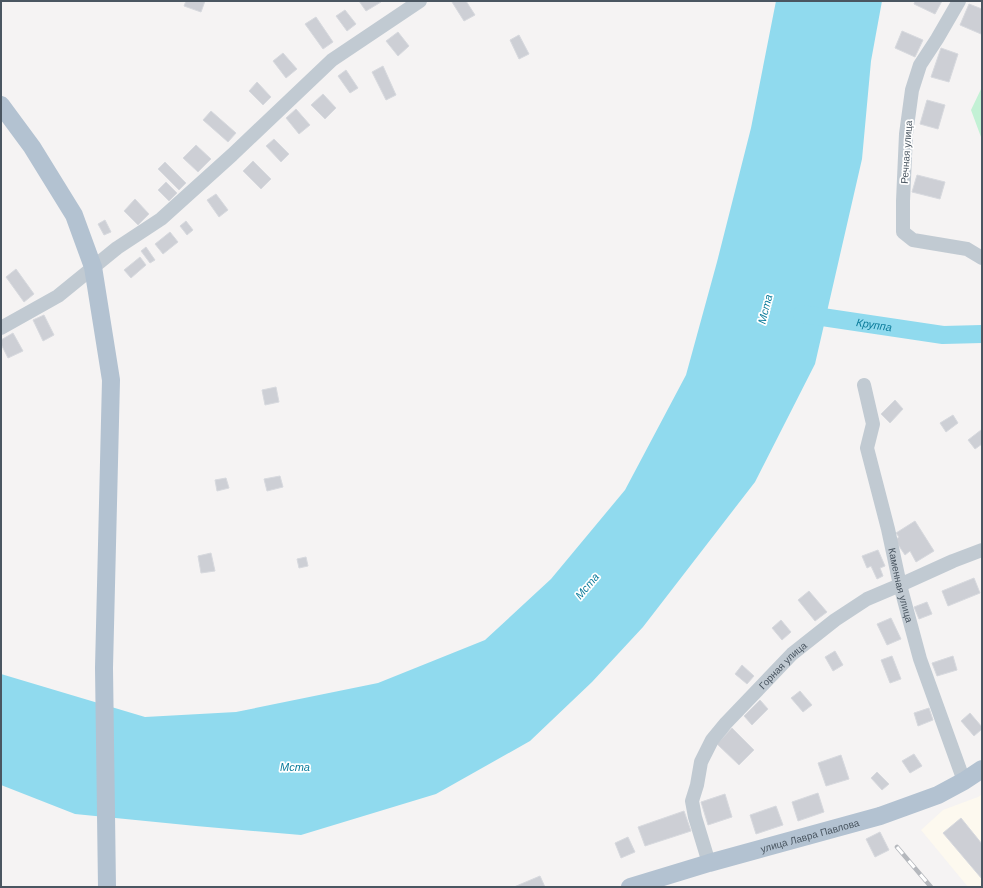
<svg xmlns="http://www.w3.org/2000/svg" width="983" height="888" font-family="Arial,sans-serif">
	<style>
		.commercial { fill: #fdf9ef }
		.green { fill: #c3f1d5 }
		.water { fill: #90daee }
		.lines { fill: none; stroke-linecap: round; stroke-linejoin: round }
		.river { stroke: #90daee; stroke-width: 18 }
		.building { fill: #cdcfd5; stroke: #d7d9de }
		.minor { stroke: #c1cad2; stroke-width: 14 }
		.major { stroke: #b3c2d1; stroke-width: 18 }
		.rail-casing { stroke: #b5b8bd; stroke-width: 4.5 }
		.rail { stroke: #fff; stroke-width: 3; stroke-dasharray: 9; stroke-linecap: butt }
		.labels { text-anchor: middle; stroke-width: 3.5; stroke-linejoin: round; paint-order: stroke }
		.street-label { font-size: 10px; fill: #4a5661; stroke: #fff }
		.water-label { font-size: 11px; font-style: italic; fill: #0c7c9b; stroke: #fff }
	</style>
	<rect width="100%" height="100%" fill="#f5f3f3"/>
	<polygon class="commercial" points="982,794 982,887 968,887 921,830 943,810 978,797"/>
	<polygon class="green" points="982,87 982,149 981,137 971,110"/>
	<polygon class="water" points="776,1 882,1 871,61 862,159 815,364 755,482 643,627 592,682 530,741 436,794 301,835 196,826 75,814 1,785 1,674 145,717 236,712 378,683 485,640 551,579 625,490 686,375 717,262 751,128"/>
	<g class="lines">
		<path class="river" id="s1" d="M802,314l141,21 39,-1"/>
	</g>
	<g class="building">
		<polygon points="186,1 205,1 201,12 184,6"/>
		<polygon points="359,1 380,1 381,2 366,11"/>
		<polygon points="453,1 466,1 475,15 464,21 452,2"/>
		<polygon points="915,1 942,1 935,14 914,4"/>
		<polygon points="969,4 982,9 982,32 981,34 960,25"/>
		<polygon points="345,10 356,24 347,31 336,16"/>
		<polygon points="316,17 333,42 323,49 305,24"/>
		<polygon points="902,31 923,40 915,57 895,48"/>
		<polygon points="398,32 409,46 398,56 386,41"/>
		<polygon points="519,35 529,54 519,59 510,40"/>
		<polygon points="941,48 958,54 949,82 931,77"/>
		<polygon points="283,53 297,69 286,78 273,61"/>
		<polygon points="383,66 396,95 386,100 372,72"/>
		<polygon points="346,70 358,88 350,93 338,76"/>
		<polygon points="257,82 271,97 263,105 249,91"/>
		<polygon points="323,94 336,108 325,119 311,105"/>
		<polygon points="927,100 945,105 938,129 920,124"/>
		<polygon points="296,109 310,125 299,134 286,118"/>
		<polygon points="211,111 236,133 228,142 203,120"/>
		<polygon points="274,139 289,154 281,162 266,146"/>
		<polygon points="196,145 211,159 198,172 183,158"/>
		<polygon points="253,161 271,179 261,189 243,171"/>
		<polygon points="165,162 186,183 179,190 158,169"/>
		<polygon points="917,175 945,182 940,199 912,192"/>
		<polygon points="166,182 177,193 169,201 158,190"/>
		<polygon points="216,194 228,210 219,217 207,200"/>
		<polygon points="135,199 149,214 138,225 124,211"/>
		<polygon points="105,220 111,232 104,235 98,224"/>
		<polygon points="186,221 193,230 187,235 180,226"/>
		<polygon points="170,232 178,242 163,254 155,244"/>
		<polygon points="146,247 155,260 150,263 141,251"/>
		<polygon points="140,257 146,265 131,278 124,270"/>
		<polygon points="16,269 34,294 24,302 6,277"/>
		<polygon points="44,315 54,335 43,341 33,320"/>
		<polygon points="13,333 23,351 8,358 1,344 1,340"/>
		<polygon points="276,387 279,402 265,405 262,390"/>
		<polygon points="895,400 903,409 890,423 881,414"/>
		<polygon points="953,415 958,423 946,432 940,423"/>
		<polygon points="981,430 982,431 982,444 975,449 968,440"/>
		<polygon points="280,476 283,487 267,491 264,479"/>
		<polygon points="226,478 229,488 217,491 215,480"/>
		<polygon points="915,521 934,551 916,562 910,551 905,555 895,540 899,537 896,533"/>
		<polygon points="878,550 885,566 880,568 883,576 877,579 871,566 867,568 862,556"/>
		<polygon points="211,553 215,571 201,573 198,556"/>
		<polygon points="306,557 308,566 299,568 297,559"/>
		<polygon points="974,578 980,593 948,606 942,591"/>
		<polygon points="809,591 827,612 815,621 798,600"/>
		<polygon points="927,602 932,614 919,619 914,607"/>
		<polygon points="891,618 901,639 887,645 877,624"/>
		<polygon points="781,620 791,632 782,640 772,628"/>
		<polygon points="835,651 843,665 833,671 825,657"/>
		<polygon points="892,656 901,679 890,683 881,660"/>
		<polygon points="953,656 957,670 937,676 932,663"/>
		<polygon points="742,665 754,676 747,684 735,674"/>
		<polygon points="800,691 812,705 803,712 791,698"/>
		<polygon points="760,700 768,709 752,725 744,716"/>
		<polygon points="929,708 933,720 918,726 914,713"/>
		<polygon points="970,713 982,727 982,729 974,736 961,721"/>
		<polygon points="732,728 754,750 739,765 717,744"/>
		<polygon points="914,754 922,766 910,773 902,761"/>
		<polygon points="841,755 849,779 826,786 818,763"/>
		<polygon points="877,772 889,784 882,790 871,778"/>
		<polygon points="818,793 824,812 798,821 792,802"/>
		<polygon points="725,794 732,817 708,825 701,802"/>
		<polygon points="776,806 783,825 756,834 750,815"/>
		<polygon points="684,811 691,831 645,846 638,827"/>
		<polygon points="961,818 982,844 982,879 943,833"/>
		<polygon points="880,832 889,850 875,857 866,839"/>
		<polygon points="628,837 635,852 621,858 615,843"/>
		<polygon points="540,876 545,887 514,887"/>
	</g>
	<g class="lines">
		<g class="minor">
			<polyline points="959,1 937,39 920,65 912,90 906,134 903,201 903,232 913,240 967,249 982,258"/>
			<polyline points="1,328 58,296 117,248 161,219 232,155 332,60 420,1"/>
			<path id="s2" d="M864,385l9,39 -6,24 21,81 12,56 20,74 44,122"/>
			<path id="s3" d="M709,863l-14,-46 -3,-16 5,-16 4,-23 11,-22 14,-17 66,-69 43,-34 32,-21 33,-14 53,-24 29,-11"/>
		</g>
		<g class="major">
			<polyline points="1,105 32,147 74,215 93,267 111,380 104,668 107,887"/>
			<path id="s4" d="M630,887l79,-24 171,-47 58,-21 26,-14 18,-12"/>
		</g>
		<defs>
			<polyline id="rail" points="897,847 931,887"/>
		</defs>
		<use href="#rail" class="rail-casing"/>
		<use href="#rail" class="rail"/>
	</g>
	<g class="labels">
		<g class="street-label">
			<text transform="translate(906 152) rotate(-86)" y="4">Речная улица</text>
			<text dy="4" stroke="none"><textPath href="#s2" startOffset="206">Каменная улица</textPath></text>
			<text dy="4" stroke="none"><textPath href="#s3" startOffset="232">Горная улица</textPath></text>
			<text dy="4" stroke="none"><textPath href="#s4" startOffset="187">улица Лавра Павлова</textPath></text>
		</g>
		<g class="water-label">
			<text transform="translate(765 309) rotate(-76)" y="4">Мста</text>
			<text dy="4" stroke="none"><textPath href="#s1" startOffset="73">Круппа</textPath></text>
			<text transform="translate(587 586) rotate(-50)" y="4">Мста</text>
			<text x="295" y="771">Мста</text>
		</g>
	</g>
	<rect width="983" height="888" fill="none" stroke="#4a5661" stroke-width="4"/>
</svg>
